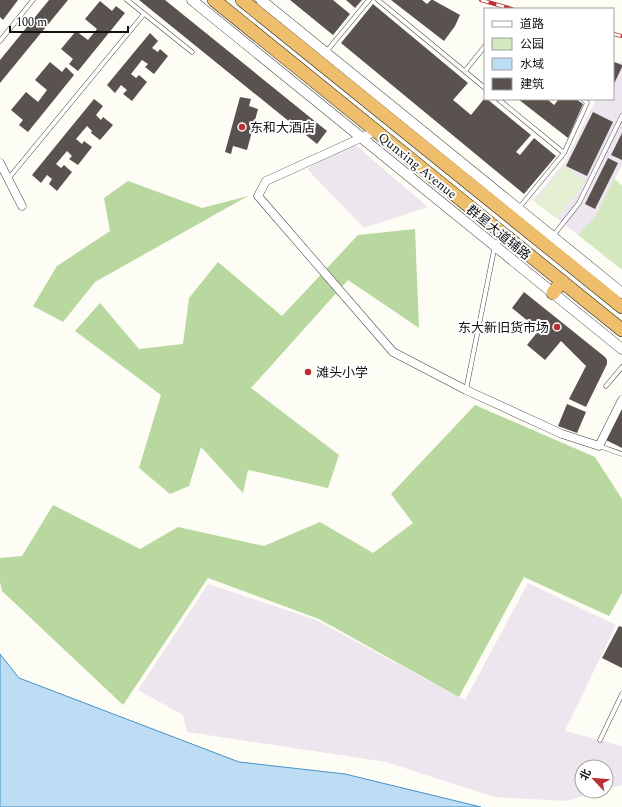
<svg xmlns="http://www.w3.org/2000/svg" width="622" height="807" font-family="Spectral,'Noto Sans SC',serif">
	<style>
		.industrial { fill: #eee6ee }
		.green { fill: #d3e8bf }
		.forest { fill: #b8d89f }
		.pitch { fill: #e4f0d1 }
		.water { fill: #bcddf3; stroke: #4791c6 }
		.building { fill: #59524e }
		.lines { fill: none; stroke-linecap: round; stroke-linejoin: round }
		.service-casing { stroke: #444; stroke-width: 5 }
		.minor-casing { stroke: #444; stroke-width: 9 }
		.tertiary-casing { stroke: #444; stroke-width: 11 }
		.trunk-casing { stroke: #222; stroke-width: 14 }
		.service { stroke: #fff; stroke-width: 4 }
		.minor { stroke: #fff; stroke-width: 8 }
		.tertiary { stroke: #fff; stroke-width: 10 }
		.trunk { stroke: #eebe6c; stroke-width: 13 }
		.rail-casing { stroke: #ba2f33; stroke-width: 4 }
		.rail { stroke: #fff; stroke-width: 2.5; stroke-dasharray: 8; stroke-linecap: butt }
		.poi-dot { fill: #ba2f33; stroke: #fff; stroke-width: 1.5 }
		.labels { text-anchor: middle; stroke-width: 4; stroke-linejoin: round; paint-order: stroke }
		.poi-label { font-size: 13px; fill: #111; stroke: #fff; text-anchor: start }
		.street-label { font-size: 13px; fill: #111; stroke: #fff }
	</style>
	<rect width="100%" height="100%" fill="#fefdf5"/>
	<g class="industrial">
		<polygon points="614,62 622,62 622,165 595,217 578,235 533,200 565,162 596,99 613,99 613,64"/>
		<polygon points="352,142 428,207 364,228 307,169"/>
		<polygon points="528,583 616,625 565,731 622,746 622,785 606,789 606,767 582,767 582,791 600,791 566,801 494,797 386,762 187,732 183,715 138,690 208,584 316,620 465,700"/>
	</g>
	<polygon class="green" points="614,179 622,185 622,270 578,235 595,217"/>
	<g class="forest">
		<polygon points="128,181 202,208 248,196 95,282 63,322 33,306 57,266 110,231 104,198"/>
		<polygon points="415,229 419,328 348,280 251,388 339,455 328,488 248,470 243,493 201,447 189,486 170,494 139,468 161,395 75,331 100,303 139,349 183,344 189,298 218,262 282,316 358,235"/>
		<polygon points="475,405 595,457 622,499 622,593 609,616 524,577 459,697 319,619 208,578 123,705 2,591 0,582 0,558 22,556 53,505 140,549 178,527 264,546 320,522 373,553 413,523 391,494"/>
	</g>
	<polygon class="pitch" points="564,166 585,182 557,219 535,202"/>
	<polygon class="water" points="0,654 19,678 239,762 345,774 481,807 0,807"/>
	<g class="building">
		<polygon points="0,0 18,0 3,20 0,17"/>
		<polygon points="49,0 68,0 0,83 0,60"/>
		<polygon points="139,0 165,0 327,131 317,144"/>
		<polygon points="290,0 333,0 350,14 333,35"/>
		<polygon points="346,0 362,0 355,8"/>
		<polygon points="391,0 422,0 427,4 431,0 433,0 460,15 455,26 444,41"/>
		<polygon points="100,1 112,11 116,6 125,13 78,71 69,64 73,59 61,49 76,31 88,40 97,29 85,19"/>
		<polygon points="373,4 468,83 453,100 458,104 471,115 484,99 487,99 531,135 516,152 520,155 534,138 556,156 524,194 341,43"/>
		<polygon points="150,33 158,41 152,48 158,52 160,49 168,56 154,74 145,67 148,64 142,60 131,74 136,78 139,75 147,82 132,101 123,94 127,90 121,85 115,93 107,85"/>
		<polygon points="50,62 62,72 66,67 74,75 28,132 19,125 23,120 11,110 26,92 38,102 47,90 35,80"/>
		<polygon points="614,62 622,65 622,67 613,86 613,64"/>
		<polygon points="240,97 251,99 249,106 258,109 247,150 233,146 231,154 225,152"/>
		<polygon points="94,99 103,106 96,115 101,120 103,117 113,125 100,140 91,133 92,131 87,126 76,139 82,144 84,141 92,147 78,165 69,159 72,156 67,151 56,164 61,168 64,165 72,172 57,191 49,184 52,179 47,175 41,183 32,175"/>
		<polygon points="518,99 547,99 554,105 559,99 576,99 583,104 568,138"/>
		<polygon points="593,112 613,122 587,176 566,166"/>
		<polygon points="622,133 622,160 611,155"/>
		<polygon points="608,158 618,163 595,209 585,204"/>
		<polygon points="524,292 605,357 607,360 607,364 586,407 569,399 586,366 561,341 545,360 527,345 539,330 512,308"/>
		<polygon points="567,404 586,412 577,433 558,426"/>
		<polygon points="622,404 622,448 604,439"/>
		<polygon points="619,626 622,627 622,668 602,658"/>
	</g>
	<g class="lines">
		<defs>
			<g id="service">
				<polyline points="127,0 192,52"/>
				<polyline points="378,0 485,88"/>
				<polyline points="0,41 33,0"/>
				<polyline points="326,52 369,0"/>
				<polyline points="465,71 485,46"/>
				<polyline points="498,99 564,153"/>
				<polyline points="8,179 144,14"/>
				<polyline points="519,208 564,153 587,103 583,99"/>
				<polyline points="553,236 579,203 622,116"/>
				<polyline points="606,386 622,367"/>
				<polyline points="466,390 495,245 502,236"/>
				<polyline points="599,446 622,454"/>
				<polyline points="600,740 622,694"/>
			</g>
			<g id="minor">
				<polyline points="376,131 266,181 258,196 393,352 466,390 562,434 599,446 622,400"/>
				<polyline points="0,163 22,206"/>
			</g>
			<g id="tertiary">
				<polyline points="192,0 622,349"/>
				<polyline points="261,0 622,293"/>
			</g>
			<g id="trunk">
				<polyline points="214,0 622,330"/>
				<polyline points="242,0 622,307"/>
				<polyline points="553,293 562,281"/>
			</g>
		</defs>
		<use href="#service" class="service-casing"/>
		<use href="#minor" class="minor-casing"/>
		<use href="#tertiary" class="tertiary-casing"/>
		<use href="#trunk" class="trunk-casing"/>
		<use href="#service" class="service"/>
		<use href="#minor" class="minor"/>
		<use href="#tertiary" class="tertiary"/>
		<use href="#trunk" class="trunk"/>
		<defs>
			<g id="rail">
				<polyline points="481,0 512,9"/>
				<polyline points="613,34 622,36"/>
			</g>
		</defs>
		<use href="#rail" class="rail-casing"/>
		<use href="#rail" class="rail"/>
	</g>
	<g class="poi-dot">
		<circle cx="242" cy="127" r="4"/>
		<circle cx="557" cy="327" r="4"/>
		<circle cx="308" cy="372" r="4"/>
	</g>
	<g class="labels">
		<g class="poi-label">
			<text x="250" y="132">东和大酒店</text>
			<text x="549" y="332" text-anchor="end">东大新旧货市场</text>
			<text x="316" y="377">滩头小学</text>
		</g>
		<g class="street-label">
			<text transform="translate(418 165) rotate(39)" y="5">Qunxing Avenue</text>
			<text transform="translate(499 232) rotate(39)" y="5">群星大道辅路</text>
		</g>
	</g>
	<rect x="484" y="8" width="130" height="92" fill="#ffffff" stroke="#a0a0a0"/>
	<rect x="492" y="21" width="20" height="6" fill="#ffffff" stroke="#a0a0a0"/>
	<text x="520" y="28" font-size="12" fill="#111111">道路</text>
	<rect x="492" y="38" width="20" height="12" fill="#d3e8bf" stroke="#a0a0a0"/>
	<text x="520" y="48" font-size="12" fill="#111111">公园</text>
	<rect x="492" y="58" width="20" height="12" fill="#bcddf3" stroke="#a0a0a0"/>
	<text x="520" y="68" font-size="12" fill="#111111">水域</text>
	<rect x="492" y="78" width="20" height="12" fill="#59524e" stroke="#a0a0a0"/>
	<text x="520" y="88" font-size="12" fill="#111111">建筑</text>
	<g transform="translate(594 779) rotate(296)"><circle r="19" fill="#ffffff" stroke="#a0a0a0"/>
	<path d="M0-3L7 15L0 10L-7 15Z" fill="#ba2f33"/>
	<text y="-6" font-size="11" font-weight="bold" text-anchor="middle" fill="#111111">北</text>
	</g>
	<path d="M10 26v6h118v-6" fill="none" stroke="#111111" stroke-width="2"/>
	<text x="16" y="26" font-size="12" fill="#111111" stroke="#ffffff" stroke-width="3" paint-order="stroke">100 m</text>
</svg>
